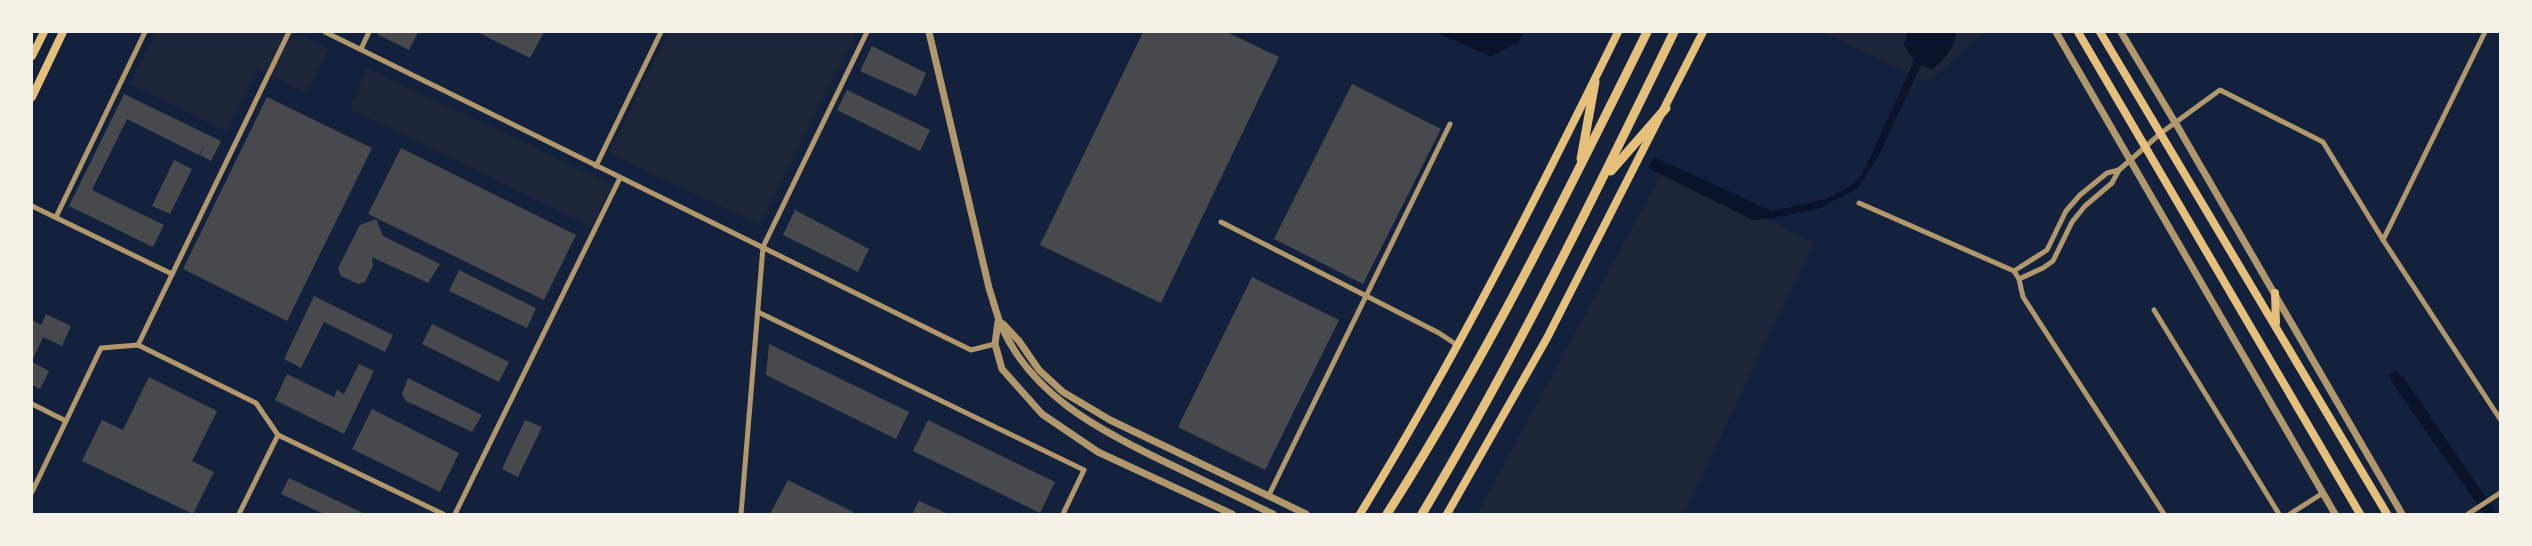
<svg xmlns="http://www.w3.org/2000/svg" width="2532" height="546" font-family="Commissioner,sans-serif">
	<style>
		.green { fill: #1d2539 }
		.water { fill: #0b132b }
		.building { fill: #48494c }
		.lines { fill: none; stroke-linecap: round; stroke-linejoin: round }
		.minor { stroke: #b1986c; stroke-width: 5 }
		.tertiary { stroke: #b1986c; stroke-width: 7 }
		.secondary { stroke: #e5c07b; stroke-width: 8 }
		.primary { stroke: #e5c07b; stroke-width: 8 }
		.trunk { stroke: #e5c07b; stroke-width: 9 }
	</style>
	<rect width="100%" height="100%" fill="#14213d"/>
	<g class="green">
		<polygon points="156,32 294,32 329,49 307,93 257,69 226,131 130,84"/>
		<polygon points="669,32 857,32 760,225 609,153"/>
		<polygon points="1823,32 1984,32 1928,82"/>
		<polygon points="367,68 612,184 592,227 350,109"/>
		<polygon points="1663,171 1814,242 1683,514 1477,514"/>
	</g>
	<g class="water">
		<polygon points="1436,32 1524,32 1518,43 1490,56"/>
		<path d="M1907,32h50c-4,17 -12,27 -25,38l-11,-5 -42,90 -21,33 -38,20 -46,10 -21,2 -105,-52 6,-11 118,54 54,-12 25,-13 11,-11 52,-114 -10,-16z"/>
		<polygon points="2395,370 2405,379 2497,514 2484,514 2395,387 2389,375"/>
	</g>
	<g class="building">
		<polygon points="379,32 418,32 409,50 377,34"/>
		<polygon points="477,32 544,32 530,58"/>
		<polygon points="1143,32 1227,32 1279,57 1161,303 1040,245"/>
		<polygon points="872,46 926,73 916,96 860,71"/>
		<polygon points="1352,84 1441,129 1363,284 1274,239"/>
		<polygon points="847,90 930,130 920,151 837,110"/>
		<polygon points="124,94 221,141 211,161 200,155 204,145 199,155 127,119 92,190 164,225 153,247 69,206"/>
		<polygon points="267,97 372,148 287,321 183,269"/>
		<polygon points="401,148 576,235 544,300 368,214"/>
		<polygon points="174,160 192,169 170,214 152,206"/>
		<polygon points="795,210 869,249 858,272 783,235"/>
		<polygon points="376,219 383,236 440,264 428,283 372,257 373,266 365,282 358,284 341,276 338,268 360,225"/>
		<polygon points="459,270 536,308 527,328 449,291"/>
		<polygon points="1252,277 1339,320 1265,470 1178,427"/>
		<polygon points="314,296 393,335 385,352 324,322 301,368 284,359"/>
		<polygon points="46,314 71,326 62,346 43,337 32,361 32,320 41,325"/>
		<polygon points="432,324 509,362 499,382 422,344"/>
		<polygon points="769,344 909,412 896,439 766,375"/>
		<polygon points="32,362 49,371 40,389 32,385"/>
		<polygon points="359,364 374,371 344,434 275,400 287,374 334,397 337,390 344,394"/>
		<polygon points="149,377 217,411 192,461 214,472 193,514 82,461 102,420 123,430"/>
		<polygon points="408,378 482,415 472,432 406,401 402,394"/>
		<polygon points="372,409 459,453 440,492 352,449"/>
		<polygon points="525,420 542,427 518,477 502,469"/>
		<polygon points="928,420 1055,482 1040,513 913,451"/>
		<polygon points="289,478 365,514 324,514 281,494"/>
		<polygon points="788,480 853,512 852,514 770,514"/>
		<polygon points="919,501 948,514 912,514"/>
	</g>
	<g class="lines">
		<g class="minor">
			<polyline points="325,32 971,350 995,344"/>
			<polyline points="361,49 369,32"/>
			<polyline points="596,166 661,32"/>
			<polyline points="1859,203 2014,271 2019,279 2023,297 2164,514"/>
			<polyline points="32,206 172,274"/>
			<polyline points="56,217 145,32"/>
			<polyline points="1221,222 1439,333 1457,345"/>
			<polyline points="2383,240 2485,32"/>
			<polyline points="2014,271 2047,250 2066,211 2080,195 2107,173 2119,170"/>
			<polyline points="2019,279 2043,268 2053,261 2072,222 2085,206 2112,183 2119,170 2161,133 2220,90 2323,142 2383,240 2500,419"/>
			<polyline points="2154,310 2279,514"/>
			<polyline points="758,312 1084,470 1063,514"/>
			<polyline points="138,345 289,32"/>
			<polyline points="32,404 66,421"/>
			<polyline points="278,435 443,514"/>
			<polyline points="32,492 101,348 138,345 256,403 278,435 239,514"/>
			<polyline points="1268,497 1450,124"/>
			<polyline points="455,514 620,178"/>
			<polyline points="741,514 763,247 867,32"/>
			<polyline points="2290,514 2323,493"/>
			<polyline points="2468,514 2500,493"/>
		</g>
		<g class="tertiary">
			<path d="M929,32l60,256c4,12 7,24 11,35 29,70 97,106 161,137 37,18 75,36 112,54"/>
			<polyline points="2056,32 2335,514"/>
			<polyline points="2121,32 2179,129 2402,514"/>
			<polyline points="998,322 995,344 1002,369 1042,414 1098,452 1232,514"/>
			<polyline points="1003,324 1019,341 1039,370 1063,392 1110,420 1306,514"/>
		</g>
		<g class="secondary">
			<path d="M1360,514c95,-155 178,-319 258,-482"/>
			<polyline points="1447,514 1547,338 1703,32"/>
		</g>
		<g class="primary">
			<polyline points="2078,32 2360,514"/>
			<polyline points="2100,32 2387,514"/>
			<polyline points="32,56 44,32"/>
			<polyline points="32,97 63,32"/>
			<polyline points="2275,293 2276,323"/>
		</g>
		<g class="trunk">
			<polyline points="1581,159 1595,82"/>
			<polyline points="1611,171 1666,108"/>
			<path d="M1387,514c98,-154 179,-318 260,-482"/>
			<path d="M1422,514c93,-156 173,-319 252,-482"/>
		</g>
	</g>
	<rect width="2532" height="546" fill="none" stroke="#f6f1e7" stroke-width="66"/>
</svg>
